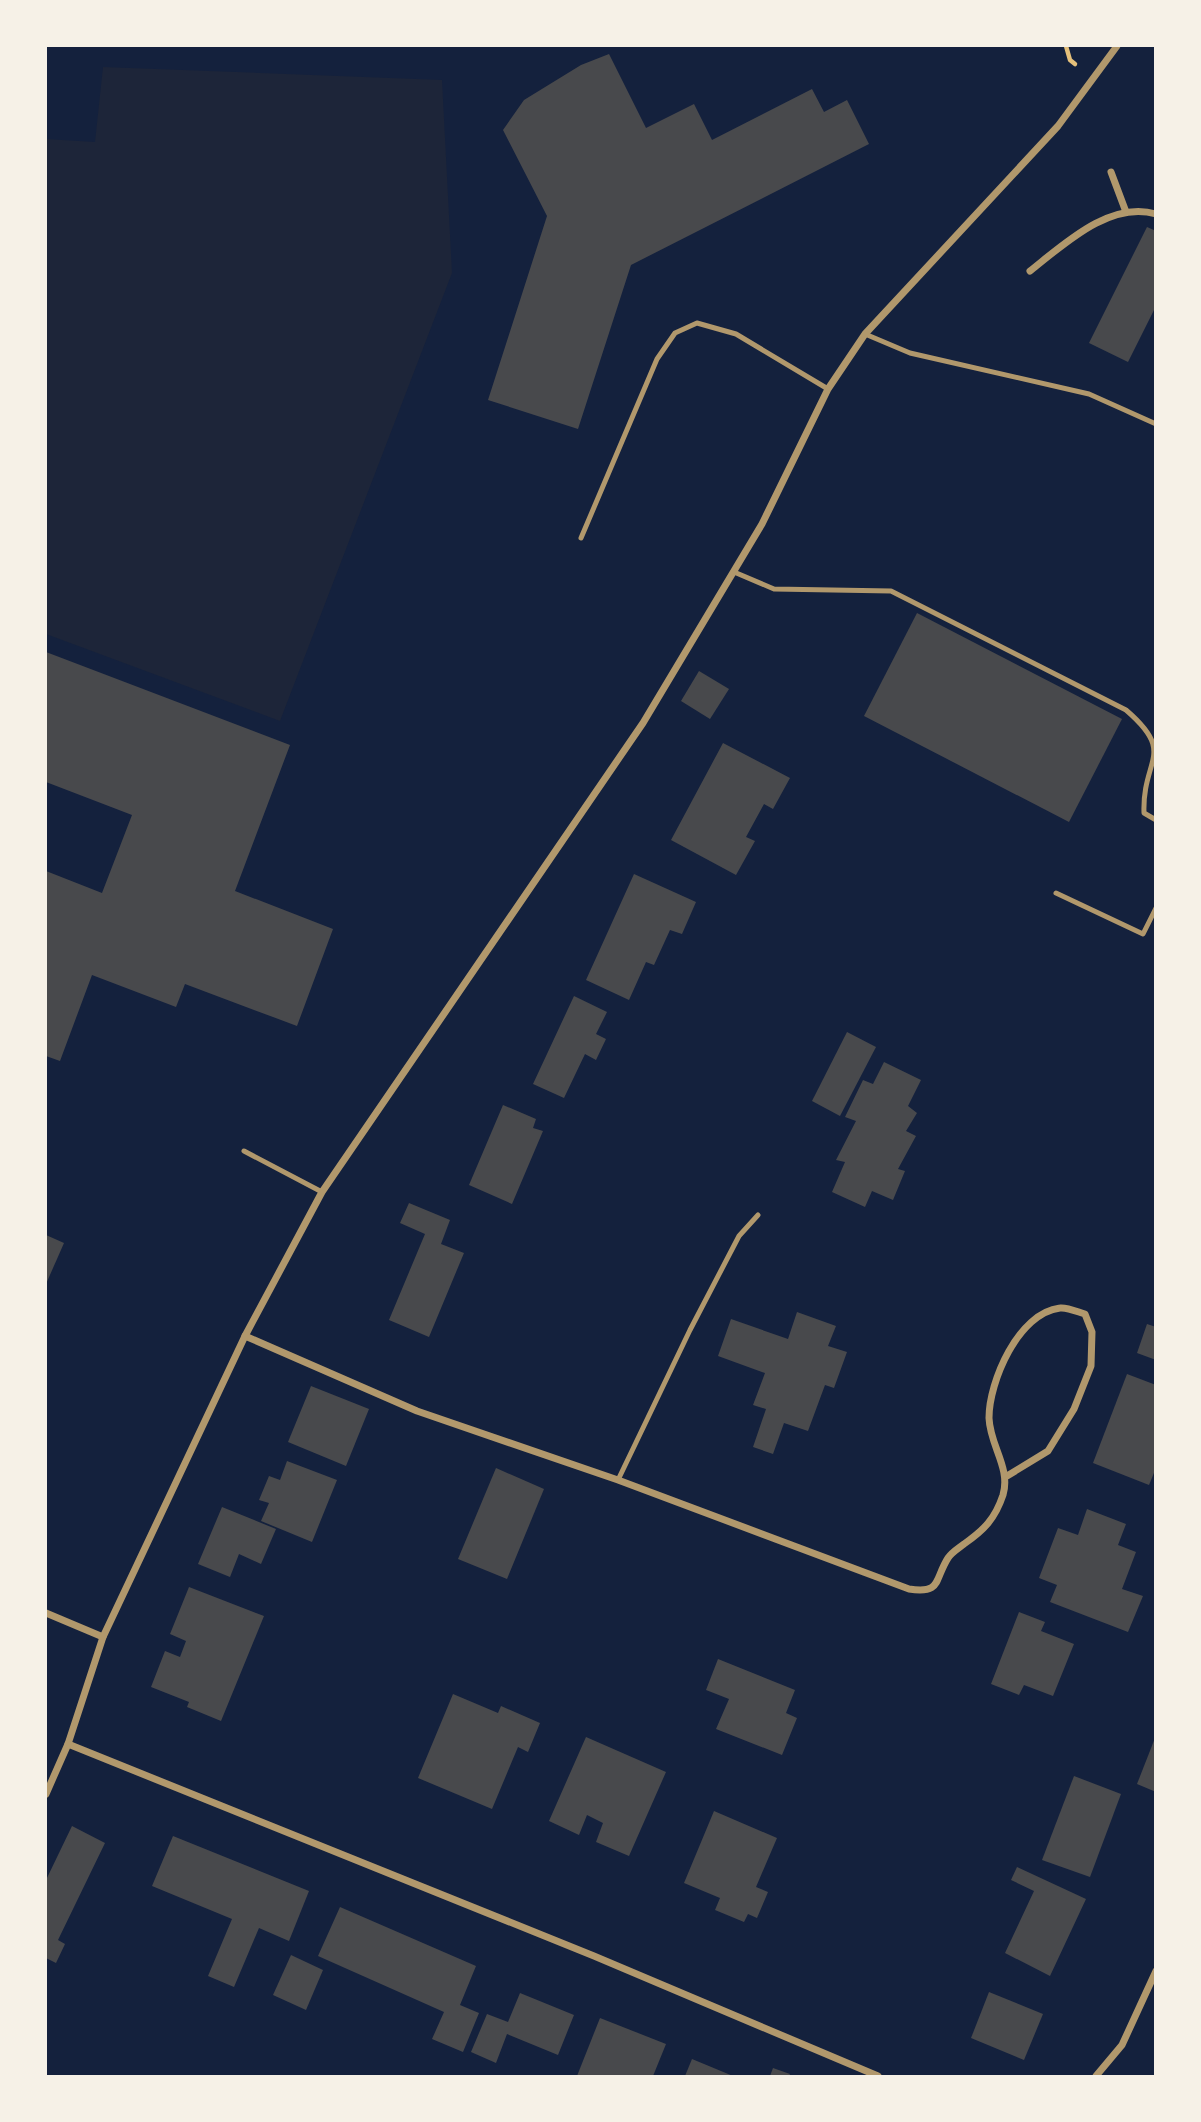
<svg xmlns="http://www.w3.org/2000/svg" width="1201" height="2122" font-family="'Space Grotesk',sans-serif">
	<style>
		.green { fill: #1d2539 }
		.building { fill: #48494c }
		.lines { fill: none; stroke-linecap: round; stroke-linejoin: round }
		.path { stroke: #e5c07b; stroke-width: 4.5 }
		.service { stroke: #b1986c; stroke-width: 5 }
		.minor { stroke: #b1986c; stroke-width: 7 }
	</style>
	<rect width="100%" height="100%" fill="#14213d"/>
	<polygon class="green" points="103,67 442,80 452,273 280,721 46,634 46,139 95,142"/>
	<g class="building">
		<polygon points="609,54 646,128 694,104 712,140 812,89 824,112 847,100 869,144 631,265 578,429 488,400 547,216 503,130 524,100 581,65"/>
		<polygon points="1147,227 1156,231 1156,306 1128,362 1089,343"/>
		<polygon points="917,613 1122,719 1069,822 864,716"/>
		<polygon points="46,652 290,745 235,891 333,929 297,1026 185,984 176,1007 92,975 60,1061 46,1056 46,871 102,893 132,815 46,782"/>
		<polygon points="699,671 729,689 710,719 681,701"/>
		<polygon points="723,743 790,778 773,809 764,804 746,837 755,841 736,875 671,840"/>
		<polygon points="634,874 696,902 682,934 670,930 654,965 646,962 629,1000 586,980"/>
		<polygon points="574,996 607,1012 596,1034 606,1039 596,1060 585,1054 564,1098 533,1084"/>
		<polygon points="847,1032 876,1047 840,1116 812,1101"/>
		<polygon points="884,1062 921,1080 908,1106 917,1113 906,1131 916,1136 898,1169 905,1171 893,1200 872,1191 865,1207 832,1192 845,1162 836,1160 856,1121 845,1117 863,1080 873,1084"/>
		<polygon points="503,1105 536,1119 533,1128 543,1131 512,1204 469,1185"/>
		<polygon points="409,1203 450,1220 441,1244 464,1253 429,1337 389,1320 425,1234 400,1223"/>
		<polygon points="46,1235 64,1243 46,1284"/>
		<polygon points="797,1312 836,1326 828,1346 847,1352 834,1388 825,1385 808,1431 784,1423 773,1454 753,1447 766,1409 753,1405 765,1373 718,1356 731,1319 788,1339"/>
		<polygon points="1147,1324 1156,1327 1156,1360 1137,1353"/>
		<polygon points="1127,1374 1156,1385 1156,1468 1149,1485 1093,1463"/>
		<polygon points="311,1386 369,1409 346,1466 288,1442"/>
		<polygon points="287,1461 337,1480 312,1542 261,1521 269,1503 259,1500 269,1476 280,1480"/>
		<polygon points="496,1468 544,1489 507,1579 458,1559"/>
		<polygon points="222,1507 276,1529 261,1564 239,1554 230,1577 198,1564"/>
		<polygon points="1087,1509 1126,1524 1118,1545 1136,1552 1122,1589 1143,1596 1128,1632 1050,1602 1057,1585 1039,1578 1058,1528 1078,1535"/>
		<polygon points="189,1587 264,1616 221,1721 187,1707 189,1702 151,1687 165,1651 180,1657 186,1641 170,1634"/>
		<polygon points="1019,1612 1045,1622 1041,1631 1074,1644 1053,1696 1024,1685 1019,1695 991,1684"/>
		<polygon points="718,1659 795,1690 786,1713 797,1718 782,1755 716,1729 729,1699 706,1690"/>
		<polygon points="453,1694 498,1713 501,1706 540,1723 528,1752 518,1747 492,1809 418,1778"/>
		<polygon points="586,1737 666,1772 629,1856 596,1842 603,1823 587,1815 579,1835 549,1821"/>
		<polygon points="1155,1738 1156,1738 1156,1792 1137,1784"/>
		<polygon points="1074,1776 1121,1794 1090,1877 1042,1860"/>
		<polygon points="714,1811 777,1838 756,1887 768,1892 757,1918 748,1914 744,1922 715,1910 720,1898 684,1883"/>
		<polygon points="72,1826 105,1843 58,1940 65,1944 56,1963 46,1958 46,1880"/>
		<polygon points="173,1836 309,1891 289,1941 259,1928 234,1987 208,1976 232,1919 152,1886"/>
		<polygon points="1017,1867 1086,1899 1050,1976 1005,1953 1034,1891 1011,1880"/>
		<polygon points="340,1907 476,1966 460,2005 479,2013 463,2052 432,2039 444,2012 318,1956"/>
		<polygon points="291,1955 323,1970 306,2010 273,1995"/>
		<polygon points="989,1992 1043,2014 1024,2060 971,2038"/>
		<polygon points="520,1993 574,2015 558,2055 507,2034 496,2063 471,2052 487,2014 508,2022"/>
		<polygon points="600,2018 666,2044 653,2076 577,2076"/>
		<polygon points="692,2059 733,2076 685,2076"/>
		<polygon points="773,2068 790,2074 789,2076 770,2076"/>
	</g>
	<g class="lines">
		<polyline class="path" points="1066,46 1070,60 1075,64"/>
		<g class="service">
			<polyline points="865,334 910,353 1089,394 1156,424"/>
			<polyline points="581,538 657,359 675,333 697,323 736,334 828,389"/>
			<path d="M734,572l40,17 117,2 235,119c51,44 16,48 18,103l12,7"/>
			<polyline points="1056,893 1143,934 1156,908"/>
			<polyline points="244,1151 322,1192"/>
			<polyline points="618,1480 690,1330 739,1236 758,1215"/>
		</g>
		<g class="minor">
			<polyline points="1111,172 1126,212"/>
			<path d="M1030,271c33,-26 80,-71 126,-57"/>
			<path d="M245,1336l172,75 201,69 291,109c33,5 25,-9 39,-31 4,-6 11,-10 16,-14 20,-14 31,-25 39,-49 8,-27 -13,-49 -14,-77 0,-36 29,-105 71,-110 7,-1 18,4 25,6l7,18 -1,34 -17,43 -26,42 -41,25"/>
			<polyline points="46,1613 103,1637"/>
			<polyline points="68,1744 594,1956 878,2076"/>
			<polyline points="46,1794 68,1744 103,1637 245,1336 322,1192 643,723 762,524 828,389 865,334 1058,126 1117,46"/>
			<polyline points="1096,2076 1122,2045 1156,1971"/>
		</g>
	</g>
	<rect width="1201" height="2122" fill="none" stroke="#f6f1e7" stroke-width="94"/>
</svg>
